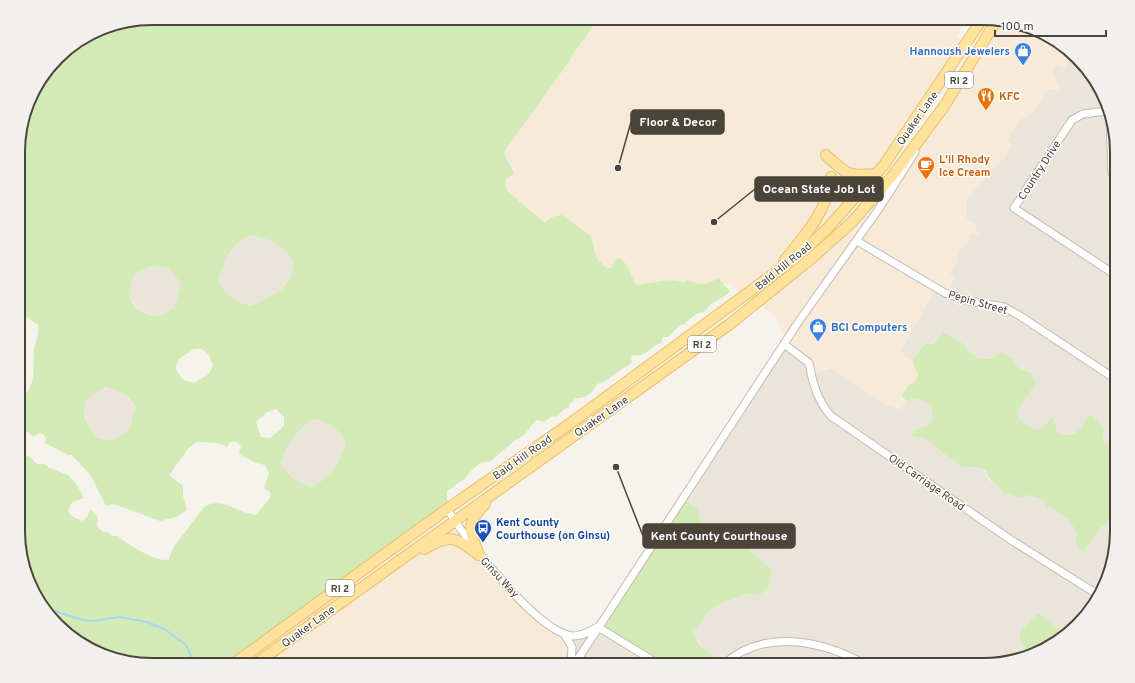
<svg xmlns="http://www.w3.org/2000/svg" width="1135" height="683" font-family="Overpass,sans-serif">
	<style>
		.residential { fill: #eae5da }
		.commercial { fill: #f7ead8 }
		.green { fill: #d2eab5; fill-rule: evenodd }
		.lines { fill: none; stroke-linecap: round; stroke-linejoin: round }
		.stream { stroke: #a9d4f2; stroke-width: 2 }
		.street-casing { stroke: #c2bbae; stroke-width: 9 }
		.primary-casing { stroke: #e6c16a; stroke-width: 12 }
		.street { stroke: #fff; stroke-width: 7 }
		.primary { stroke: #ffe39c; stroke-width: 10 }
		.labels { text-anchor: middle; stroke-width: 3; stroke-linejoin: round; paint-order: stroke }
		.shield { fill: #fff; stroke: #817c74; stroke-width: 1 }
		.shield-label { font-size: 10px; font-weight: bold; fill: #4b4439 }
		.shop-label { font-size: 11px; font-weight: bold; fill: #366cbe; stroke: #fff; text-anchor: end }
		.food-label { font-size: 11px; font-weight: bold; fill: #c56008; stroke: #fff; text-anchor: start }
		.street-label { font-size: 11px; fill: #4b4439; stroke: #fff }
		.transit-label { font-size: 11px; font-weight: bold; fill: #164399; stroke: #fff; text-anchor: start }
		.rim { fill: none; stroke: #4b4439; stroke-width: 2 }
		.leader { fill: none; stroke: #4b4439; stroke-width: 1.5 }
		.callout-dot { fill: #4b4439; stroke: #fff; stroke-width: 1.5 }
		.callout { fill: #4b4439; stroke: #4b4439; stroke-width: 1.5 }
		.callout-label { font-size: 12px; text-anchor: middle; font-weight: bold; fill: #fff }
	</style>
	<rect width="100%" height="100%" fill="#f6f3ec"/>
	<g class="residential">
		<polygon points="1071,57 1099,85 1117,143 1117,452 1103,441 1092,416 1077,433 1064,436 1043,428 1037,431 1032,430 1019,418 1018,410 1036,383 1031,372 1019,369 1014,364 1013,359 1001,352 991,359 980,359 967,351 964,344 943,332 932,344 925,344 912,360 904,356 901,350 935,290 950,273 957,261 959,250 969,242 969,234 978,234 974,224 968,221 966,217 967,198 984,180 986,170 993,168 1005,157 1007,140 1019,119 1027,117 1038,103 1043,100 1041,98 1048,90 1059,86 1053,76 1053,68 1056,65 1065,68"/>
		<polygon points="250,235 271,239 288,252 294,262 291,277 281,290 251,306 237,303 224,293 218,282 224,261 239,241"/>
		<polygon points="151,266 169,268 181,284 174,308 161,316 142,312 136,307 129,295 130,284 134,274"/>
		<polygon points="783,346 815,373 832,368 885,405 900,409 906,401 912,398 925,400 932,407 932,421 925,427 915,429 913,436 924,438 937,447 942,453 956,461 961,467 979,467 986,472 988,479 1000,488 1004,494 1025,495 1043,500 1047,507 1053,509 1068,519 1077,533 1083,553 1099,529 1107,524 1110,515 1117,505 1117,540 1099,598 1067,631 1060,630 1038,613 1027,626 1023,629 1025,651 1023,655 992,665 723,665 707,653 695,636 694,632 707,613 717,605 747,594 760,595 767,587 772,569 751,552 743,539 729,533 727,536 721,537 703,525 699,519 699,513 683,499"/>
		<polygon points="107,387 120,390 132,402 137,410 134,411 130,429 112,441 96,437 84,418 86,400"/>
		<polygon points="314,419 327,422 339,431 346,442 343,457 324,481 313,487 299,484 288,475 281,464 284,450 302,426"/>
		<polygon points="596,629 659,665 570,665 566,636"/>
	</g>
	<g class="commercial">
		<polygon points="597,18 968,18 956,37 965,44 849,211 848,216 865,207 876,195 976,52 982,55 1002,23 1050,36 1071,57 1065,68 1057,65 1053,68 1053,76 1059,86 1058,90 1048,90 1041,98 1043,100 1038,103 1036,110 1027,117 1019,120 1008,140 1011,145 1005,157 993,168 986,170 984,180 967,198 966,217 968,221 974,224 979,235 969,235 969,242 959,250 957,261 950,273 954,278 949,294 935,290 901,350 904,356 912,360 918,375 914,383 902,395 906,401 901,409 885,405 832,368 814,373 786,346 786,339 775,316 728,284 695,284 688,280 684,282 668,280 636,285 626,264 616,259 611,268 607,268 597,259 591,236 545,223 507,191 505,180 512,166 504,152 568,63 575,50 595,25"/>
		<polygon points="442,515 477,550 502,582 566,636 572,649 570,665 224,665"/>
	</g>
	<g class="green">
		<path d="M152,18h445c-7,16 -21,29 -29,45l-64,89 10,22 -9,6 2,11 38,32 7,-6 10,-2 29,21 6,23 10,9h4l5,-9 3,-1 7,6 10,21 32,-5 16,2 4,-2c11,6 20,5 30,-2l12,13 -2,3 -17,10 -7,8 -8,2 -13,11h-3l-12,12h-5l-2,6c-11,3 -15,15 -28,12l-2,1 1,6c-4,5 -8,5 -13,9 -10,6 -10,10 -22,13 -4,9 -12,15 -21,14l-7,7v3h-3l-11,9 -2,-1 -9,6 -8,-2 -13,16 -8,4 -24,21 -11,2 -9,8 -7,9c-6,1 -10,8 -17,11v8l5,11 -224,153 -4,2h-73l-66,-18 -45,-42 -21,-56v-96l11,4 7,7h7l6,4 18,7 9,10 7,13 -12,4 -4,9 3,5 11,5 5,-4 4,-8 7,9 -1,8 6,6h4l5,4h6c7,7 42,29 51,23l4,-11 31,-41c19,-11 32,6 52,8l14,-17v-6l-6,-4 5,-14 -4,-9 -9,-2 -17,-9 2,-8 -4,-4h-7l-3,5 -9,-4 -21,-1 -9,7 -19,26 14,11v10l4,14 -11,7 -16,4 -46,-17 -8,2 -15,-30 -19,-21h-4l-23,-12 1,-5 -3,-4 -3,-1 -7,4 -5,-5h-9v-34c18,-5 14,-35 15,-48 1,-9 6,-15 4,-25l-12,-9 -7,-2v-180l13,-42 31,-41 38,-23zM250,235c20,4 32,8 44,27l-3,15 -10,13 -30,16c-16,-4 -25,-10 -33,-25 6,-21 12,-35 32,-46zM151,266l18,2 12,16 -7,24 -13,8c-6,-1 -13,-1 -19,-4 -16,-7 -13,-25 -8,-38zM194,349h8l7,6 4,10 -4,9 -15,9 -11,-3 -8,-12 5,-10zM106,387c17,4 22,8 31,22l-3,2 -4,18 -18,12 -16,-4 -12,-19 2,-18zM276,409l8,8v9l-14,12 -9,-1 -5,-15 11,-10zM314,419c16,3 24,10 32,23 -5,20 -16,35 -33,45 -16,-4 -23,-9 -32,-23 4,-19 16,-35 33,-45z"/>
		<path d="M943,332l21,12 3,7 13,8h11l10,-7 12,7c3,10 9,11 18,13l5,11 -18,27 1,8c17,15 19,16 34,-2l4,17c14,6 27,-2 30,-17h5l11,12v13l14,11v53l-7,10 -3,9 -8,5 -16,24 -7,-10 1,-10 -9,-14 -15,-10 -6,-2 -4,-7 -18,-5 -6,3 -7,-4h-8c-5,-9 -15,-12 -18,-23l-7,-4h-18l-5,-6 -14,-8 -5,-6 -13,-9 -12,-2 3,-7 10,-2 7,-6v-14c-7,-7 -16,-11 -26,-6l-4,-6 8,-11 4,-1 4,-8 -6,-15 13,-16h8z"/>
		<path d="M683,499l14,10 2,4v6l4,6 17,12 6,-1 2,-3 15,6 8,13 21,17 -3,17 -9,9 -13,-1 -30,11 -10,8 -13,19c3,17 21,22 29,33h-64l-61,-38z"/>
		<path d="M1038,613l22,17 7,1 -17,16 -27,8 2,-4 -6,-15c4,-9 12,-15 19,-23z"/>
	</g>
	<g class="lines">
		<polyline class="stream" points="42,607 83,620 93,621 119,617 147,622 164,629 185,644 196,665"/>
		<defs>
			<g id="street">
				<polyline points="1107,111 1083,114 1072,120 1014,208 1117,276"/>
				<polyline points="1110,120 1112,173 1117,180"/>
				<polyline points="857,241 945,293 969,301 1004,307 1020,316 1117,380"/>
				<polyline points="1111,272 1117,261"/>
				<path d="M784,344l25,19c4,21 8,37 22,53l180,124 89,56"/>
				<path d="M447,509c20,31 89,122 125,127 9,1 18,-5 26,-9"/>
				<polyline points="598,627 660,665"/>
				<polyline points="564,634 572,647 571,665"/>
				<polyline points="574,665 799,321 878,210 915,152"/>
				<path d="M723,665c40,-37 99,-25 143,0"/>
			</g>
			<g id="primary">
				<path d="M826,155c20,19 23,22 51,19"/>
				<path d="M784,261c21,-25 44,-51 47,-84"/>
				<path d="M424,549c27,-16 31,-12 55,6"/>
				<path d="M479,555c-9,-24 -14,-31 6,-51"/>
				<polyline points="232,665 447,509 568,425 798,256 826,230 884,165 983,18"/>
				<polyline points="254,665 730,324 813,257 851,223 894,174 945,105 996,21"/>
			</g>
		</defs>
		<use href="#street" class="street-casing"/>
		<use href="#primary" class="primary-casing"/>
		<use href="#street" class="street"/>
		<use href="#primary" class="primary"/>
	</g>
	<defs>
		<symbol id="shop-pin" viewBox="-11 -11 22 30"><path d="M0 17L-7.5 6A9.5 9.5 0 1 1 7.5 6Z" fill="#3f7fe0" stroke="#fff"/><path d="M-5-2.5h2.3a2.7 3.5 0 0 1 5.4 0H5L5.5 6h-11ZM-1.5-2.5h3a1.5 2.3 0 0 0-3 0Z" fill="#fff"/></symbol>
		<symbol id="restaurant-pin" viewBox="-11 -11 22 30"><path d="M0 17L-7.5 6A9.5 9.5 0 1 1 7.5 6Z" fill="#e8710a" stroke="#fff"/><path d="M-5-6h1v4h1v-4h1v4h1v-4h1v5L-1.5 .5V6h-2V.5L-5-1ZM5-6V6H3V1.5H1.5Q1.5-4 5-6Z" fill="#fff"/></symbol>
		<symbol id="cafe-pin" viewBox="-11 -11 22 30"><path d="M0 17L-7.5 6A9.5 9.5 0 1 1 7.5 6Z" fill="#e8710a" stroke="#fff"/><path d="M-5.5-4.5H6V0H3Q3 3.5 0 3.5H-2.5Q-5.5 3.5-5.5 0ZM3-3.2v2h1.7v-2ZM-6 4.5H4V6H-6Z" fill="#fff"/></symbol>
		<symbol id="bus-pin" viewBox="-11 -11 22 30"><path d="M0 17L-7.5 6A9.5 9.5 0 1 1 7.5 6Z" fill="#1a4fb4" stroke="#fff"/><path d="M-5-6H5V4H4V6H2V4H-2V6H-4V4H-5ZM-3.5-4V0h7V-4ZM-3.5 1.2v1.5H-2V1.2ZM2 1.2v1.5H3.5V1.2Z" fill="#fff"/></symbol>
	</defs>
	<g fill-rule="evenodd">
		<use href="#shop-pin" x="1013" y="41" width="20" height="27"/>
		<use href="#restaurant-pin" x="976" y="86" width="20" height="27"/>
		<use href="#cafe-pin" x="916" y="155" width="20" height="27"/>
		<use href="#shop-pin" x="808" y="317" width="20" height="27"/>
		<use href="#bus-pin" x="473" y="518" width="20" height="27"/>
	</g>
	<g class="labels">
		<g class="shield">
			<rect x="945" y="72" width="28" height="16" rx="3"/>
			<rect x="688" y="336" width="28" height="16" rx="3"/>
			<rect x="326" y="580" width="28" height="16" rx="3"/>
		</g>
		<g class="shield-label">
			<text x="959" y="84">RI 2</text>
			<text x="702" y="348">RI 2</text>
			<text x="340" y="592">RI 2</text>
		</g>
		<g class="shop-label">
			<text x="1010" y="55">Hannoush Jewelers</text>
			<text x="831" y="331" text-anchor="start">BCI Computers</text>
		</g>
		<g class="food-label">
			<text x="999" y="100">KFC</text>
			<text x="939" y="163">L'il Rhody<tspan x="939" dy="13">Ice Cream</tspan></text>
		</g>
		<g class="street-label">
			<text transform="translate(917 118) rotate(-55)" y="4">Quaker Lane</text>
			<text transform="translate(1039 170) rotate(-57)" y="4">Country Drive</text>
			<text transform="translate(783 266) rotate(-39)" y="4">Bald Hill Road</text>
			<text transform="translate(978 302) rotate(16)" y="4">Pepin Street</text>
			<text transform="translate(601 416) rotate(-35)" y="4">Quaker Lane</text>
			<text transform="translate(522 457) rotate(-35)" y="4">Bald Hill Road</text>
			<text transform="translate(927 482) rotate(35)" y="4">Old Carriage Road</text>
			<text transform="translate(500 577) rotate(47)" y="4">Ginsu Way</text>
			<text transform="translate(308 626) rotate(-36)" y="4">Quaker Lane</text>
		</g>
		<g class="transit-label">
			<text x="496" y="526">Kent County<tspan x="496" dy="13">Courthouse (on Ginsu)</tspan></text>
		</g>
	</g>
	<path d="M0 0H1135V683H0ZM152 25H983A127 127 0 0 1 1110 152V531A127 127 0 0 1 983 658H152A127 127 0 0 1 25 531V152A127 127 0 0 1 152 25Z" fill="#f1f0ef" fill-rule="evenodd"/>
	<path class="rim" d="M152 25H983A127 127 0 0 1 1110 152V531A127 127 0 0 1 983 658H152A127 127 0 0 1 25 531V152A127 127 0 0 1 152 25Z"/>
	<path class="leader" d="M618 168L631 122M714 222L755 189M616 467L643 536"/>
	<g class="callout-dot">
		<circle cx="618" cy="168" r="4"/>
		<circle cx="714" cy="222" r="4"/>
		<circle cx="616" cy="467" r="4"/>
	</g>
	<g class="callout">
		<rect x="631" y="110" width="93" height="24" rx="4"/>
		<rect x="755" y="177" width="128" height="24" rx="4"/>
		<rect x="643" y="524" width="152" height="24" rx="4"/>
	</g>
	<g class="callout-label">
		<text x="678" y="126">Floor &amp; Decor</text>
		<text x="819" y="193">Ocean State Job Lot</text>
		<text x="719" y="540">Kent County Courthouse</text>
	</g>
	<path d="M995 30v6h111v-6" fill="none" stroke="#4b4439" stroke-width="2"/>
	<text x="1001" y="30" font-size="12" fill="#4b4439" stroke="#ffffff" stroke-width="3" paint-order="stroke">100 m</text>
</svg>
